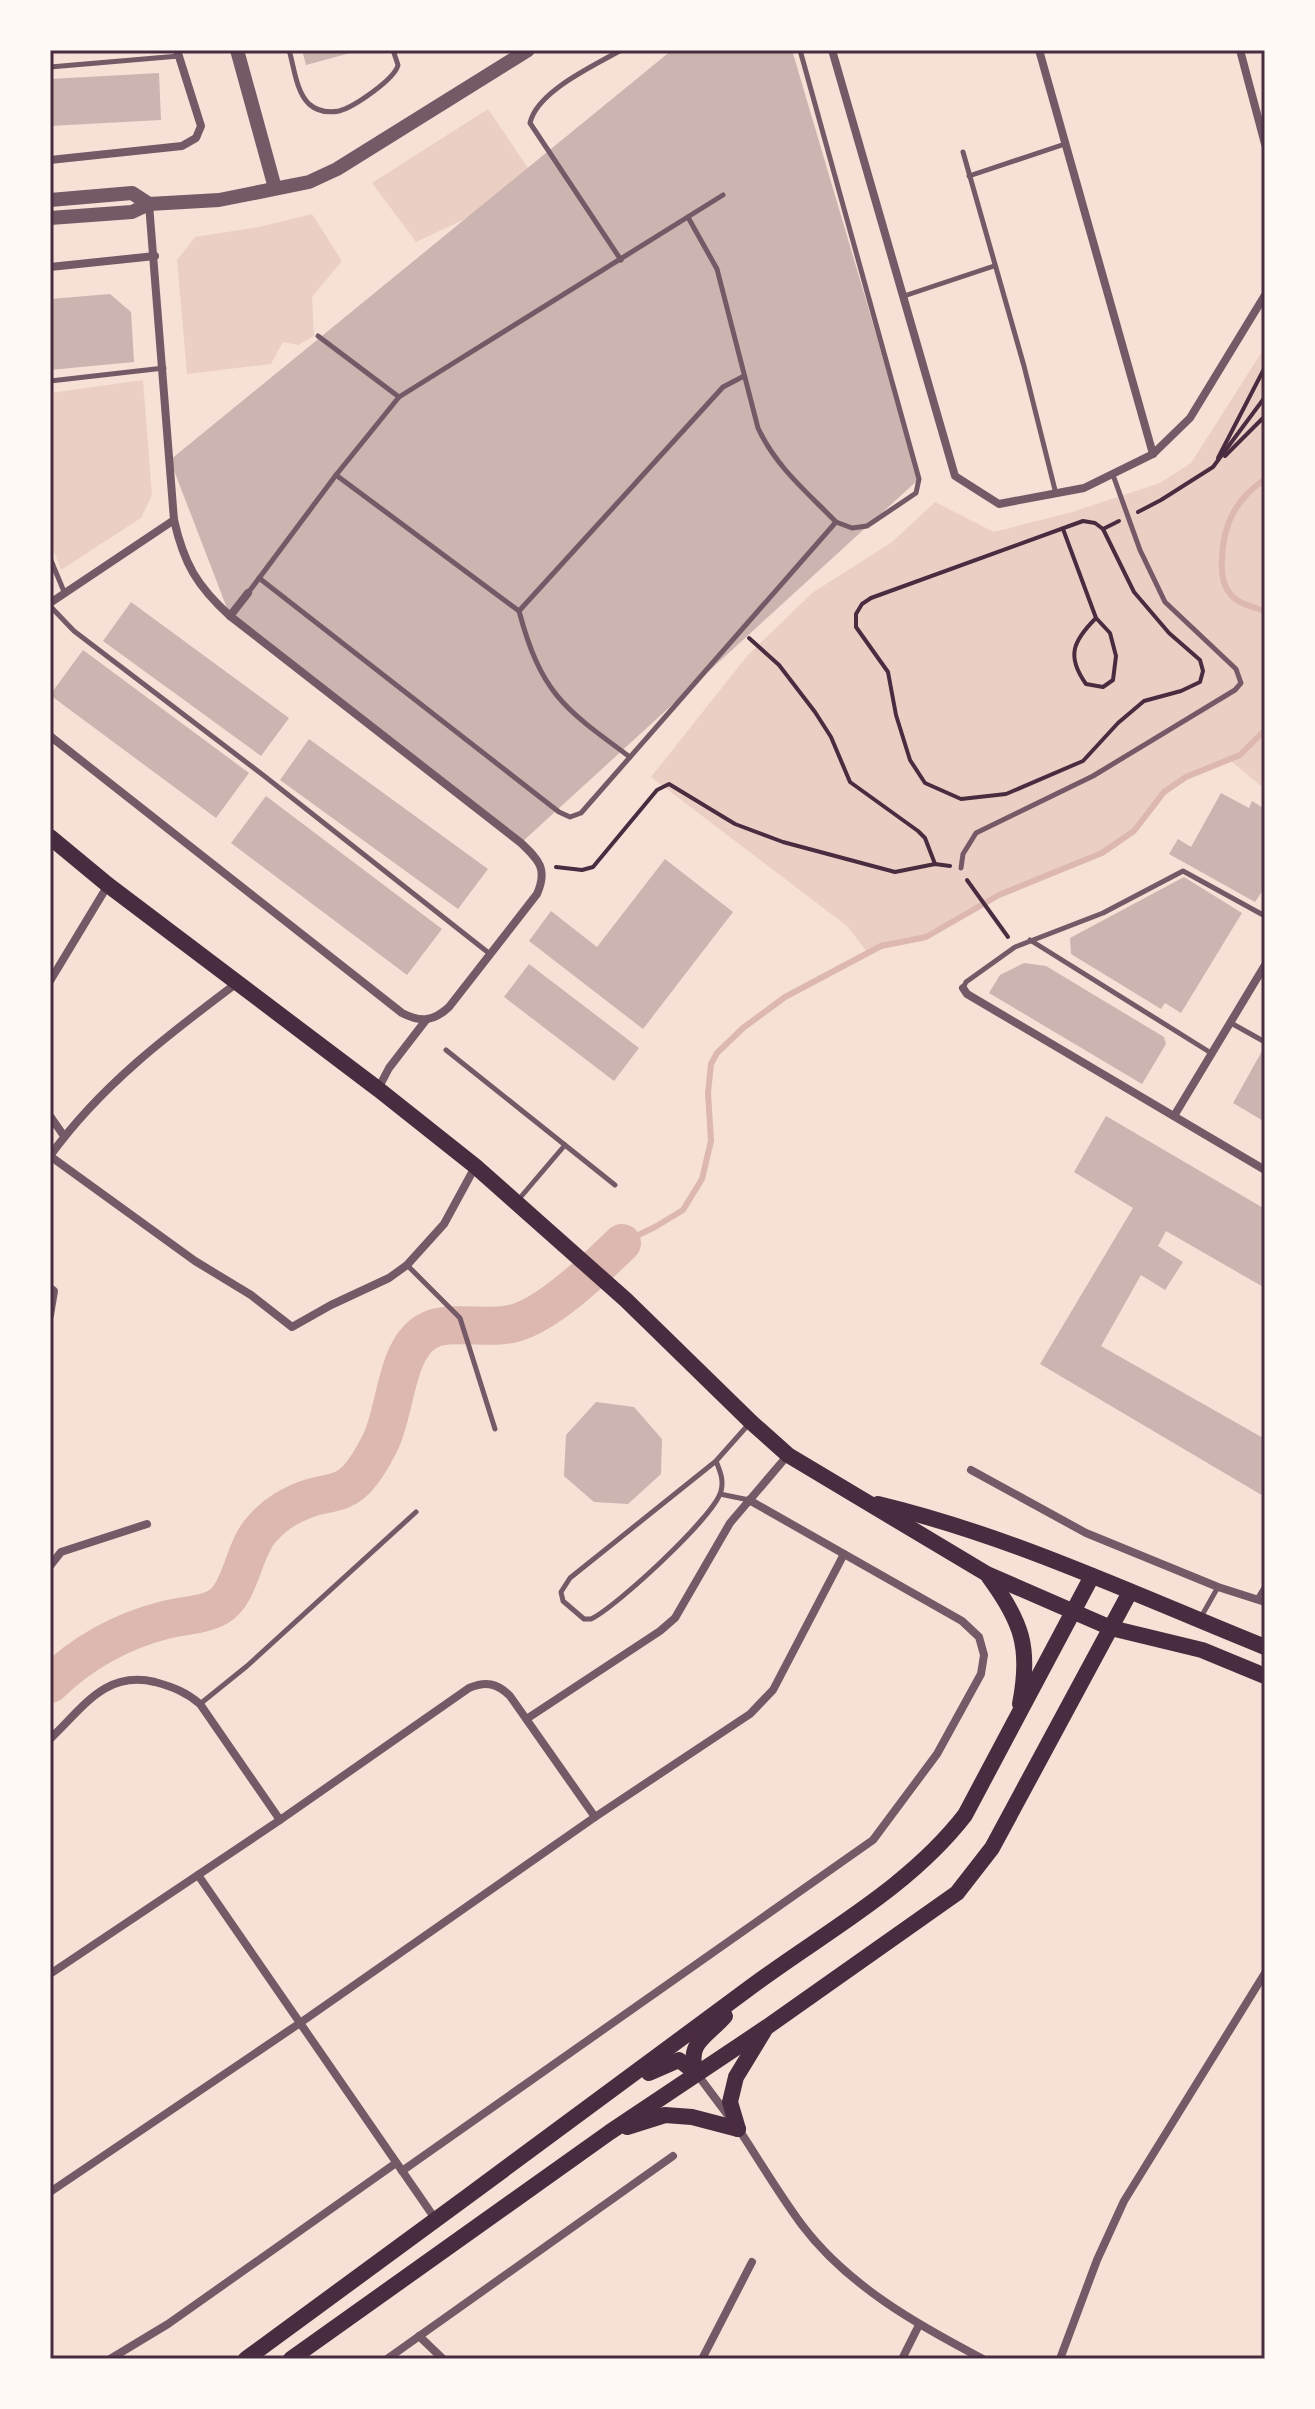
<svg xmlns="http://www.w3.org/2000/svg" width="1315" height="2409" font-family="'Fira Sans',sans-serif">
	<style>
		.green { fill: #ebcfc5 }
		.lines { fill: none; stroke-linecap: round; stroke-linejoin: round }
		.stream { stroke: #dcb8b0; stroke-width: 6 }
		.river { stroke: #dcb8b0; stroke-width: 38 }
		.building { fill: #ccb4b1 }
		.path { stroke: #4a2c40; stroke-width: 4 }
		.service { stroke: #755966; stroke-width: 5 }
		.minor { stroke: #755966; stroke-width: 8 }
		.tertiary { stroke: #755966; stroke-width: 14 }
		.primary { stroke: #4a2c40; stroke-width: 16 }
		.neatline { fill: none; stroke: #4a2c40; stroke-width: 3 }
	</style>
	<rect width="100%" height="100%" fill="#f7e1d7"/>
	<g class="green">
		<polygon points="488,109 539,184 416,242 372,183"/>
		<polygon points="312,214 342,261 312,297 314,336 298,345 283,342 271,364 187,374 177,260 195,237 259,227"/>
		<polygon points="1265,347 1265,782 1261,786 1231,761 1186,777 1164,792 1134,831 1102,853 999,895 926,937 881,946 868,953 847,926 651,777 747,656 812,593 892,542 935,502 994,532 1072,512 1160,483 1191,463"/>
		<polygon points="143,380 152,495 141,518 61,570 50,541 50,393"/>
	</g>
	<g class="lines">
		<g class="stream">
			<path d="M1265,479c-29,20 -42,45 -43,80 -1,13 0,26 9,36 8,9 22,12 34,16"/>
			<polyline points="622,1243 655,1227 683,1210 702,1179 711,1141 708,1093 711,1064 717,1053 743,1028 785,997 881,946 926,937 999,895 1102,853 1134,831 1164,792 1186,777 1240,755 1265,730"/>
		</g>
		<path class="river" d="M50,1684c32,-31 72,-53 115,-64 18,-5 37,-4 53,-13 23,-13 25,-58 44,-78 12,-14 28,-24 45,-30 19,-7 35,-4 50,-20 9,-10 17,-24 23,-36 16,-31 15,-92 46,-111 22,-14 63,-1 89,-9 34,-9 82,-56 107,-80"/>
	</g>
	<g class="building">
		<polygon points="302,50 358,50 358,51 306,65"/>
		<polygon points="672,50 792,50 919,479 521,843 230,616 170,460"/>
		<polygon points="159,73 161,120 50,126 50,79"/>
		<polygon points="110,294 131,312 134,362 50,370 50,299"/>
		<polygon points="131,602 289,718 261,756 103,641"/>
		<polygon points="83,650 249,773 216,818 50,695"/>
		<polygon points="309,739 488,869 458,909 280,780"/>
		<polygon points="1221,793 1249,808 1252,801 1265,809 1265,887 1255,902 1169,854 1178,839 1191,847"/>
		<polygon points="266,796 442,929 407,975 231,843"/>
		<polygon points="665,859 733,912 643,1029 529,941 551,911 597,947"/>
		<polygon points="1184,877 1242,913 1181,1013 1165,1003 1161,1009 1071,954 1070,938"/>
		<polygon points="1024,963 1046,966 1164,1037 1166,1044 1142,1084 989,993 1000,975"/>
		<polygon points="529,964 639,1048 614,1081 504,997"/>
		<polygon points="1262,1051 1265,1053 1265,1122 1233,1103"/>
		<polygon points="1106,1116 1265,1209 1265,1288 1166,1231 1158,1246 1183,1262 1165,1290 1141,1275 1101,1346 1265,1439 1265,1497 1040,1364 1133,1208 1074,1172"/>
		<polygon points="596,1402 634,1407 662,1439 661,1474 628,1504 594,1502 564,1476 566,1435"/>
	</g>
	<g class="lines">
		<g class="path">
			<polyline points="1225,456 1265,416"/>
			<polyline points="1218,458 1265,367"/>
			<polyline points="1138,512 1161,500 1213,467 1265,397"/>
			<polygon points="1083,521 1095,523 1103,529 1134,592 1169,633 1200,660 1203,671 1200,682 1181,691 1144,701 1118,723 1083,761 1006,794 961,799 925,783 910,760 896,715 888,672 856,627 856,614 862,604 871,598"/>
			<path d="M1063,529l33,89 14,15 6,23 -3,24 -10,7 -17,-3c-20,-28 -13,-43 10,-66"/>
			<polyline points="1103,529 1119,521"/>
			<polyline points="749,638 779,665 815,712 831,737 850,782 918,831 925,838 935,864"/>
			<polyline points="556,867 582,870 593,867 657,790 669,784 735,824 783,842 895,872 935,864 950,866"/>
			<polyline points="967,880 1008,937"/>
		</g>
		<g class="service">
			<path d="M289,50c5,16 7,42 20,54 8,7 19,9 30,7 15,-4 56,-32 59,-46l-5,-15"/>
			<path d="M621,50c-27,16 -84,41 -91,73l91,137"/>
			<polyline points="50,67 179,56"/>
			<polyline points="963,152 1024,366 1056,494"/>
			<polyline points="969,176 1065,144"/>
			<path d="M689,219l28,50 41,159c18,39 49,64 78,94"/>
			<polyline points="904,296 994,266"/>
			<polyline points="318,336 399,397"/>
			<polyline points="50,381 164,368"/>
			<polyline points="336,475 519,611 723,387 744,376"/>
			<polyline points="50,558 65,594"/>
			<polyline points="259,578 559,812 570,817 581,813 836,522 852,528 867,526 916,493 919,479 800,50"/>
			<polyline points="248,593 336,475 399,397 723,195"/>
			<polyline points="50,606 74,631 263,775 490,954"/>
			<path d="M519,611c22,82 44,97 111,146"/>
			<polyline points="961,868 963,854 976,833 1093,776 1235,690 1241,683 1236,669 1165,602 1140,550 1113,475"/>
			<polyline points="1030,940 1211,1053"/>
			<polyline points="963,988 966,982 1015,947 1103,913 1183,871 1265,916"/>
			<polyline points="1231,1023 1265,1042"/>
			<polyline points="446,1050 615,1185"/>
			<polyline points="519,1199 565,1145"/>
			<polyline points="407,1265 460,1318 495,1429"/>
			<path d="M716,1461c4,10 8,19 5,30 -6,25 -106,117 -130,128h-7l-21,-18 -2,-9 9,-14 146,-117 32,-36"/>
			<polyline points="720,1494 749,1500"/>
			<polyline points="1257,1599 1265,1586"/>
			<polyline points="1201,1617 1218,1587"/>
			<polyline points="200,1704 247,1666 416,1512"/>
		</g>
		<g class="minor">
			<polyline points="832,50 955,476 999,504 1084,488 1153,454 1190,418 1265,295"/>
			<polyline points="1039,50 1153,454"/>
			<polyline points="1240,50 1265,144"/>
			<polyline points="50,160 182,146 196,138 201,126 177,50"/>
			<polyline points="50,267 155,256"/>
			<polyline points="50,603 174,520"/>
			<polyline points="230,616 248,593"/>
			<path d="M50,736l352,277c19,10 32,8 47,-6l88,-113c11,-25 2,-34 -16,-51l-291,-227c-33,-30 -46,-52 -56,-96l-25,-316"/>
			<polyline points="50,981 108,885"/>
			<polyline points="963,988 967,994 1265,1170"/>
			<polyline points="378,1089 389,1068 426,1020"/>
			<polyline points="50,1116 64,1136"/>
			<polyline points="1174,1116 1265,965"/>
			<polyline points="50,1156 195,1261 251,1295 292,1327 331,1305 389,1278 407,1265 444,1224 475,1167"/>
			<path d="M50,1156c50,-70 119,-122 187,-173"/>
			<polyline points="50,1288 54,1291 50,1315"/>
			<polyline points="971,1470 1086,1533 1218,1587 1265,1602"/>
			<polyline points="50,1566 61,1552 147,1524"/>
			<polyline points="528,1718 660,1631 675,1618 730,1523 788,1455"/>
			<path d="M50,1739c33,-31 55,-69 105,-57 18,5 31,10 45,22l80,116"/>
			<polyline points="198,1875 436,2220"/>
			<path d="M50,1974l230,-154 189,-132c17,-7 28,-5 41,8l85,121"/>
			<polyline points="697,2074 730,2118"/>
			<path d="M738,2128c21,32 41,66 64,97 46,61 116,100 181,134"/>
			<polyline points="402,2171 873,1840 937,1754 981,1674 984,1655 979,1637 962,1621 749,1500"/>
			<polyline points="50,2192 300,2023 595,1817 750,1714 773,1690 844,1554"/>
			<polyline points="419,2336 443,2359"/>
			<polyline points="110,2359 168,2324 396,2163"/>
			<polyline points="387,2359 673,2156"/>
			<polyline points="702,2359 752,2262"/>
			<polyline points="902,2359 919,2325"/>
			<polyline points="1060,2359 1097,2260 1124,2201 1265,1973"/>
		</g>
		<g class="tertiary">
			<polyline points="237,50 275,188"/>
			<polyline points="50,200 132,193 149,204"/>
			<polyline points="50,218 132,212 149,204 219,200 309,182 337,169 528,50"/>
		</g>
		<g class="primary">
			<polyline points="50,837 108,885 378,1089 475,1166 626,1300 751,1422 788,1455 987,1574 1111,1628 1202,1650 1265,1676"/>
			<path d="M878,1504c134,32 260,92 387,143"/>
			<path d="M989,1577c33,45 42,71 31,127"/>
			<polyline points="649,2073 679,2060 696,2073"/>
			<path d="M696,2073c-10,-31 11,-36 29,-57"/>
			<polyline points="627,2127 665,2115 692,2117 738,2129"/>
			<polyline points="738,2129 730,2102 736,2077 764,2031"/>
			<path d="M246,2359c166,-122 333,-244 498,-367 75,-57 163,-102 221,-177l127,-239"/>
			<polyline points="291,2359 610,2132 767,2027 957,1893 992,1848 1130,1592"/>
		</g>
	</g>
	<rect width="1315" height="2409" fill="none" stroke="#fffaf5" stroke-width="104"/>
	<rect x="52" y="52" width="1211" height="2305" class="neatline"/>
</svg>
